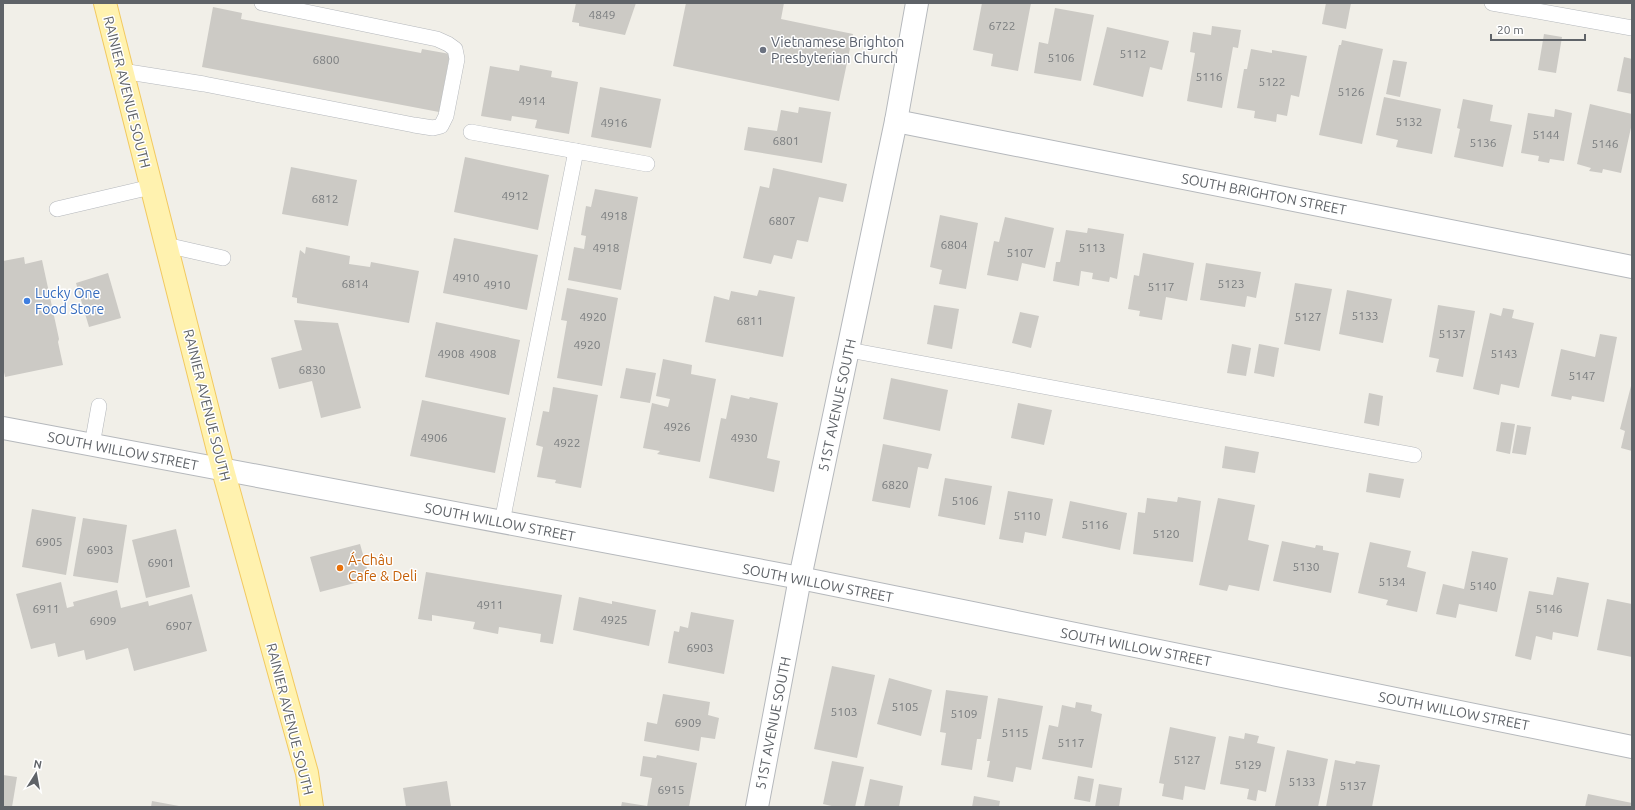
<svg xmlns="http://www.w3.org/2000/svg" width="1635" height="810" font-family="Ubuntu,sans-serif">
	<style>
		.building { fill: #cccac5 }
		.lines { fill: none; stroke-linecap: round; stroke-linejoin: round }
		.service-casing { stroke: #b5b8bc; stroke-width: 16 }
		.minor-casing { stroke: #b5b8bc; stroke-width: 24 }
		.primary-casing { stroke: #f2c960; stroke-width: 24 }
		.service { stroke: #fff; stroke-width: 15 }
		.minor { stroke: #fff; stroke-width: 22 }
		.primary { stroke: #fff2af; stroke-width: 22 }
		.worship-dot { fill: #6b7280; stroke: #fff; stroke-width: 1.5 }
		.shop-dot { fill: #3f7fe0; stroke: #fff; stroke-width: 1.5 }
		.food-dot { fill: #e8710a; stroke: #fff; stroke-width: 1.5 }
		.labels { text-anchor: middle; stroke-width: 3; stroke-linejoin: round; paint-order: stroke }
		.number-label { font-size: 12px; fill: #7a7d7f }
		.worship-label { font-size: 14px; fill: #5b616d; stroke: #fff; text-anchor: start }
		.street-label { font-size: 14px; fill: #5f6368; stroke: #fff }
		.shop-label { font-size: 14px; fill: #366cbe; stroke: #fff; text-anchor: start }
		.food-label { font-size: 14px; fill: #c56008; stroke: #fff; text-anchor: start }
	</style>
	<rect width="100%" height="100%" fill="#f1efe8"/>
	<g class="building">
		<polygon points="576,3 636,3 625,35 579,26 579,23 572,22"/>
		<polygon points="686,3 784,3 781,19 853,34 839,101 673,66"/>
		<polygon points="982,3 1031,3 1018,71 991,66 993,54 973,50"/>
		<polygon points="1326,3 1351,3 1346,29 1322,24"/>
		<polygon points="213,7 242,13 241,19 421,53 422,49 450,54 439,112 202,67"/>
		<polygon points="1055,8 1094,15 1081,81 1034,73 1039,42 1048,44"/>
		<polygon points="1212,26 1241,30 1238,48 1233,47 1222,108 1187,101 1195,53 1190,52 1193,32 1211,35"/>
		<polygon points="1107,27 1169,41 1162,70 1150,67 1143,97 1093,85"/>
		<polygon points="1544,34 1562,37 1556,73 1538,70"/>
		<polygon points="1342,40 1383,49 1362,144 1319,135 1339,45 1341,45"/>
		<polygon points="1251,49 1272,53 1272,50 1307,56 1299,97 1291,95 1287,116 1277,114 1276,122 1254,118 1255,111 1237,108 1244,69 1247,69"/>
		<polygon points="1624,57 1632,59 1632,94 1617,91"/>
		<polygon points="1393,60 1407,62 1400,97 1386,94"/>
		<polygon points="520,65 552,71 551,77 578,82 569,134 535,128 537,120 512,116 511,121 481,116 490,66 519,71"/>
		<polygon points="600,87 661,99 651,148 591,137"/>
		<polygon points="1384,97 1441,109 1432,154 1396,147 1398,140 1376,135"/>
		<polygon points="1463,99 1493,105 1490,121 1512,125 1503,167 1454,157 1460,129 1457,128"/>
		<polygon points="1590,104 1632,114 1632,123 1621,173 1603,169 1602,173 1589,171 1591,168 1577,164"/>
		<polygon points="799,107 831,112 822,163 744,150 748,127 777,131 781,110 798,113"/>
		<polygon points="1555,109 1572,113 1564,161 1550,159 1549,163 1538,161 1539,156 1521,153 1528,113 1554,117"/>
		<polygon points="465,157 549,175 538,230 454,212"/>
		<polygon points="291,167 357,180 348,226 282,214"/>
		<polygon points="773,168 847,184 843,202 819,197 808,242 797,240 792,259 774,255 771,264 743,258 760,186 769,188"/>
		<polygon points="595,189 638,197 621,290 568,280 574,247 584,249 586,236 581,235 586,206 591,207"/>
		<polygon points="940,215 978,223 966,289 939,284 942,270 930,267"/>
		<polygon points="1005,217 1054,228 1045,268 1022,263 1018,281 987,275 994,241 999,242"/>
		<polygon points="1088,228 1124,234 1117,279 1110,277 1109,282 1092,279 1093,273 1081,271 1079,286 1053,281 1056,262 1060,262 1066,230 1087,233"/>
		<polygon points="454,238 538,255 527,310 443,293"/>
		<polygon points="306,247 350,256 349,264 370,267 371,262 419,271 409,323 297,303 297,298 292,297 300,250 305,254"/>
		<polygon points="1143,253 1194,263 1187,301 1166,297 1162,320 1139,316 1140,311 1128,309 1134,275 1139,276"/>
		<polygon points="24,257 25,264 42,260 59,339 58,342 63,365 5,377 3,367 3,261"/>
		<polygon points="1206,263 1261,272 1256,298 1247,296 1245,307 1200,300"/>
		<polygon points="108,273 121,318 89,327 76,283"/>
		<polygon points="1295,283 1332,289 1320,351 1284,344"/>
		<polygon points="567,288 618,298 602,386 557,378 567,321 561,320"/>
		<polygon points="759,290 795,297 783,357 705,342 714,296 729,300 731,291 757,296"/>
		<polygon points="1347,290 1392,299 1383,343 1339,334"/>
		<polygon points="934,305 959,309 952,349 927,344"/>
		<polygon points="1438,305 1475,311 1463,377 1436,372 1439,359 1429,357"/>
		<polygon points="1503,308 1514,310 1512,318 1534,323 1519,388 1501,384 1499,395 1473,389 1490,313 1501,316"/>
		<polygon points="1020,312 1039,316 1031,348 1012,343"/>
		<polygon points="294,320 338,323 361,408 321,418 312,381 279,389 271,358 302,350"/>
		<polygon points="436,322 520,340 509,395 425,377"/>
		<polygon points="1600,334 1617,337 1604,402 1572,396 1571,400 1551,396 1561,349 1595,357"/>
		<polygon points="1232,344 1251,348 1246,376 1227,373"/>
		<polygon points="1259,344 1279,348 1274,377 1254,373"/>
		<polygon points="663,359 692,365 691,374 716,379 700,462 657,454 660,451 643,448 652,403 668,407 670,399 656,396"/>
		<polygon points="626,368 656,373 650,403 620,398"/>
		<polygon points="891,378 948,390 940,431 883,419"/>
		<polygon points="1632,382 1632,451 1621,448 1625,431 1620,429"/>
		<polygon points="553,387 598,395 581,488 555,483 556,480 537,477 543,447 536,445 543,411 549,412"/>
		<polygon points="1369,393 1383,396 1379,426 1364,423"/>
		<polygon points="731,395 749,399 750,397 778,403 767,458 780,461 774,492 709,478 721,418 726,419"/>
		<polygon points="422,400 506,418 495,473 410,456"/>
		<polygon points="1018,403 1052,410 1044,445 1011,438"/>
		<polygon points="1501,422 1515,424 1510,454 1496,451"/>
		<polygon points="1517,425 1531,427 1526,455 1512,453"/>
		<polygon points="883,444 932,454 928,469 918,467 910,508 872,501"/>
		<polygon points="1225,446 1259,452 1255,473 1222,468"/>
		<polygon points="1369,473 1404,479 1400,498 1366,492"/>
		<polygon points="945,478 992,486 985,525 938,516"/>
		<polygon points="1008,491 1053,499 1046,536 1025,532 1023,543 999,539"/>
		<polygon points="1178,497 1201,501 1193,562 1133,554 1138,512 1145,513 1147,498 1177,502"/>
		<polygon points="1218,498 1255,505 1248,540 1269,545 1259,591 1229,585 1227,591 1199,585"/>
		<polygon points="1070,501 1127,513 1120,550 1062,538"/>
		<polygon points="32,509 76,517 66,575 22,567"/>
		<polygon points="83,518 127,525 118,583 73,576"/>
		<polygon points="176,529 190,587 146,598 132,540"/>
		<polygon points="1282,541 1315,548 1316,545 1323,546 1323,550 1339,553 1331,593 1273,581"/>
		<polygon points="1370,542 1411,551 1407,567 1426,572 1417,612 1386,605 1388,600 1358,593"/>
		<polygon points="360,544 370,579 320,592 310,557"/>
		<polygon points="1472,551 1508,558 1497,612 1459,604 1456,618 1436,614 1443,584 1464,589"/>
		<polygon points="426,572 562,595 553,644 540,642 541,634 499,627 498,634 473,629 475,622 432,615 432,621 418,619"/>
		<polygon points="1557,577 1589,583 1578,637 1553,632 1552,640 1536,636 1531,660 1515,656 1529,591 1553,595"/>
		<polygon points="61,582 67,608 74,606 73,602 117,590 121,608 148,601 149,606 192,594 207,651 134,671 128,648 86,660 84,650 58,657 55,643 31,649 16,594"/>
		<polygon points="579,597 612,604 612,601 656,610 649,646 573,630"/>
		<polygon points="1607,599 1632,604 1632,657 1597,650"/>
		<polygon points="691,612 734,620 724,674 668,663 674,631 679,632 680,626 688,628"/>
		<polygon points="832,666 875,675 857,758 814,749"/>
		<polygon points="889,678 932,690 921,736 877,724"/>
		<polygon points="946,690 988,696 981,739 977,739 972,770 941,765 946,733 940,732"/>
		<polygon points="663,694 710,702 708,715 719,718 715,739 701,737 699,751 644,741 647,722 657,724"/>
		<polygon points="998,698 1043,706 1031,770 1016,767 1013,782 987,777 990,761 987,761"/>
		<polygon points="1076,702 1092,705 1091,711 1102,714 1092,768 1042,759 1049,725 1058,727 1062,705 1075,708"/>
		<polygon points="1170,727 1216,737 1205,790 1185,786 1183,800 1162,796 1164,784 1159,783"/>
		<polygon points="1245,733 1259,736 1257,743 1275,747 1266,792 1258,790 1256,801 1247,799 1249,789 1220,784 1229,736 1244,739"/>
		<polygon points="1287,750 1328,759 1318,807 1275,806"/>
		<polygon points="657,755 697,763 689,807 647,807 652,778 640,776 643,756 656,758"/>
		<polygon points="1335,760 1355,764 1356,761 1380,765 1372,807 1326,807"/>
		<polygon points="832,761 864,767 855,807 836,807 823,804"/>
		<polygon points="3,775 17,777 12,807 3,807"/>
		<polygon points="1078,776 1094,779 1090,802 1074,799"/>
		<polygon points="870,779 903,786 899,807 864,807"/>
		<polygon points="447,781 451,807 406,807 403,788"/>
		<polygon points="1099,784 1122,788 1119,807 1095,807"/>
		<polygon points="1588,794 1632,803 1632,807 1585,807"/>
		<polygon points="974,796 1000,801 999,807 972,807"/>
		<polygon points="152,801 179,806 178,807 151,807"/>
		<polygon points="622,802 647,806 647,807 621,807"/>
	</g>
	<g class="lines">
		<defs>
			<g id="service">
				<polyline points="1492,3 1632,28"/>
				<polyline points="122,71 204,84 414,125 433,128 441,126 446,116 457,59 455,49 448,44 437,39 262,3"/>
				<polyline points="471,132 647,164"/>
				<polyline points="57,209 151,187"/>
				<polyline points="166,245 223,258"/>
				<polyline points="849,350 1414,455"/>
				<polyline points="92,445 99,406"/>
				<polyline points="502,522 576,151"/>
			</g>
			<g id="minor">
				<polyline points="896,121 1632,267"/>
				<polyline points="3,428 800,578 1632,747"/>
				<polyline points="757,807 800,578 896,121 917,3"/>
			</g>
			<polyline id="primary" points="105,3 223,470 307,773 312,807"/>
		</defs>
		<use href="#service" class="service-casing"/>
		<use href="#minor" class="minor-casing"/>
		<use href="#primary" class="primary-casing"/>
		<use href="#service" class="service"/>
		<use href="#minor" class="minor"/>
		<use href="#primary" class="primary"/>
	</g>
	<circle class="worship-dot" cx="763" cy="50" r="4"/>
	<circle class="shop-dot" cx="27" cy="301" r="4"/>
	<circle class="food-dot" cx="340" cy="568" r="4"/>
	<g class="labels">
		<g class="number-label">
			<text x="602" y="19">4849</text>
			<text x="1002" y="30">6722</text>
			<text x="1133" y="58">5112</text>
			<text x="1061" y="62">5106</text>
			<text x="326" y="64">6800</text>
			<text x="1209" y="81">5116</text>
			<text x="1272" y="86">5122</text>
			<text x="1351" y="96">5126</text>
			<text x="532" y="105">4914</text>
			<text x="1409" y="126">5132</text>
			<text x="614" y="127">4916</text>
			<text x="1546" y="139">5144</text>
			<text x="786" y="145">6801</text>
			<text x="1483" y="147">5136</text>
			<text x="1605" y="148">5146</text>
			<text x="515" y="200">4912</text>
			<text x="325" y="203">6812</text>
			<text x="614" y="220">4918</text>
			<text x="782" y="225">6807</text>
			<text x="954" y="249">6804</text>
			<text x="606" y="252">4918</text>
			<text x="1092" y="252">5113</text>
			<text x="1020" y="257">5107</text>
			<text x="466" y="282">4910</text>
			<text x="355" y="288">6814</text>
			<text x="1231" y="288">5123</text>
			<text x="497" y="289">4910</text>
			<text x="1161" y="291">5117</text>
			<text x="1365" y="320">5133</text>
			<text x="593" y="321">4920</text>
			<text x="1308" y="321">5127</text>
			<text x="750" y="325">6811</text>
			<text x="1452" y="338">5137</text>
			<text x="587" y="349">4920</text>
			<text x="451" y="358">4908</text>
			<text x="483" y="358">4908</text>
			<text x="1504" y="358">5143</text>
			<text x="312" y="374">6830</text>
			<text x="1582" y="380">5147</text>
			<text x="677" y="431">4926</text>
			<text x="434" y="442">4906</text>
			<text x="744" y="442">4930</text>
			<text x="567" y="447">4922</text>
			<text x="895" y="489">6820</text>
			<text x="965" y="505">5106</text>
			<text x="1027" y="520">5110</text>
			<text x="1095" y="529">5116</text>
			<text x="1166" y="538">5120</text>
			<text x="49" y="546">6905</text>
			<text x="100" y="554">6903</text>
			<text x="161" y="567">6901</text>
			<text x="1306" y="571">5130</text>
			<text x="1392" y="586">5134</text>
			<text x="1483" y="590">5140</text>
			<text x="490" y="609">4911</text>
			<text x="46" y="613">6911</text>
			<text x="1549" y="613">5146</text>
			<text x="614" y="624">4925</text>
			<text x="103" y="625">6909</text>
			<text x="179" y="630">6907</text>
			<text x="700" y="652">6903</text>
			<text x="905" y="711">5105</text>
			<text x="844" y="716">5103</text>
			<text x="964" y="718">5109</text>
			<text x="688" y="727">6909</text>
			<text x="1015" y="737">5115</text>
			<text x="1071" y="747">5117</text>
			<text x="1187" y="764">5127</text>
			<text x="1248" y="769">5129</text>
			<text x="1302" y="786">5133</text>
			<text x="1353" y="790">5137</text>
			<text x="671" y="794">6915</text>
		</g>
		<g class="worship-label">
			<text x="771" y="47">Vietnamese Brighton<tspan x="771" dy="16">Presbyterian Church</tspan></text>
		</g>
		<g class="street-label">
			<text transform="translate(127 92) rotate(76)" y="5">RAINIER AVENUE SOUTH</text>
			<text transform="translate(1264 194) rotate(11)" y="5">SOUTH BRIGHTON STREET</text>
			<text transform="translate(207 405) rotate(76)" y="5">RAINIER AVENUE SOUTH</text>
			<text transform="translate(837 405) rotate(-78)" y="5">51ST AVENUE SOUTH</text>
			<text transform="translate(123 451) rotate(11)" y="5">SOUTH WILLOW STREET</text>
			<text transform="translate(500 522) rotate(11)" y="5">SOUTH WILLOW STREET</text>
			<text transform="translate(818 583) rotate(11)" y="5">SOUTH WILLOW STREET</text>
			<text transform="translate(1136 647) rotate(11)" y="5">SOUTH WILLOW STREET</text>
			<text transform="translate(1454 711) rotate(11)" y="5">SOUTH WILLOW STREET</text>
			<text transform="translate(290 719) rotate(76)" y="5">RAINIER AVENUE SOUTH</text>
			<text transform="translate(773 723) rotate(-79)" y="5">51ST AVENUE SOUTH</text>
		</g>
		<g class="shop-label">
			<text x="35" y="298">Lucky One<tspan x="35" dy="16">Food Store</tspan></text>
		</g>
		<g class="food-label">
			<text x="348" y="565">Á-Châu<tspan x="348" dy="16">Cafe &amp; Deli</tspan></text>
		</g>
	</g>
	<rect width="1635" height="810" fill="none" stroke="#5f6368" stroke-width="8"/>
	<g transform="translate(36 774) rotate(11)" stroke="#ffffff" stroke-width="3" paint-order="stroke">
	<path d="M0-3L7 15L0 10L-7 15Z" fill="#5f6368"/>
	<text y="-6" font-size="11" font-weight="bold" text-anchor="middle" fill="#5f6368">N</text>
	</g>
	<path d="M1491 34v6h94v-6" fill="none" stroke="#5f6368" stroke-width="2"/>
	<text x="1497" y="34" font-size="12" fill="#5f6368" stroke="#ffffff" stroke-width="3" paint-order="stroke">20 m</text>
</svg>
